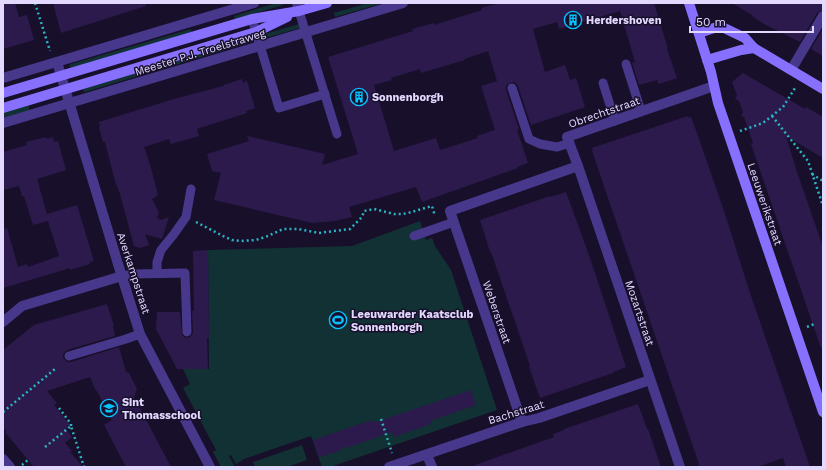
<svg xmlns="http://www.w3.org/2000/svg" width="826" height="470" font-family="'Work Sans',sans-serif">
	<style>
		.green { fill: #123135 }
		.building { fill: #2c1a4d; fill-rule: evenodd }
		.lines { fill: none; stroke-linecap: round; stroke-linejoin: round }
		.path { stroke: #2ab5c2; stroke-width: 2.5; stroke-dasharray: 2 3; stroke-linecap: butt }
		.lane { stroke: #47388c; stroke-width: 9 }
		.street { stroke: #47388c; stroke-width: 10 }
		.secondary { stroke: #8870ff; stroke-width: 10 }
		.labels { text-anchor: middle; stroke-width: 3; stroke-linejoin: round; paint-order: stroke }
		.poi-label { font-size: 11px; font-weight: bold; fill: #e3d9ff; stroke: #180f2b; text-anchor: start }
		.street-label { font-size: 11px; fill: #e3d9ff; stroke: #180f2b }
	</style>
	<rect width="100%" height="100%" fill="#180f2b"/>
	<g class="green">
		<polygon points="276,3 285,3 283,5 235,19 234,16"/>
		<polygon points="368,3 383,3 335,17 334,13"/>
		<polygon points="299,24 300,28 265,38 265,34"/>
		<polygon points="191,29 192,32 71,68 69,66 71,64"/>
		<polygon points="251,38 252,42 85,92 84,92 83,89"/>
		<polygon points="29,105 29,110 3,118 3,112"/>
		<polygon points="420,221 426,240 432,238 435,246 451,270 497,410 330,467 322,467 311,436 244,459 236,464 231,455 229,456 235,467 221,467 213,452 216,450 183,388 190,384 183,369 209,369 208,250 352,246"/>
		<polygon points="302,445 307,460 287,467 255,467 253,462"/>
	</g>
	<g class="building">
		<polygon points="3,3 15,3 19,17 27,15 34,40 3,49"/>
		<polygon points="53,3 146,3 146,6 61,33"/>
		<path d="M499,3h155l14,46h-1l10,29 -18,6 -2,-4 -18,5 -7,-22 3,-1 -15,-51 -61,18 -2,-7 -24,7 12,43 20,-7 5,15 6,-2 9,29 -54,18 -13,-39 -2,-3 -3,-1 -5,2 -2,2v4l13,39 -2,1 11,33 -11,4 1,1 -96,34 -6,-15 -67,20 3,10 -17,4 -23,2 -98,-23 7,-27 -9,-2 -5,-17 42,-13 -2,-5 78,18 -3,11 36,-11 -30,-97 85,-26 -1,-2 22,-6v2l48,-15v-2zM488,51l9,30 -16,5 14,44 -18,6 1,2 -38,12 -4,-12 -42,13 -20,-66 18,-5 -1,-2 29,-9 1,4 44,-13 -1,-1z"/>
		<polygon points="732,3 823,3 823,10 820,11 817,13 800,42 764,24 752,16 752,15"/>
		<polygon points="823,29 823,56 811,49"/>
		<polygon points="743,73 805,109 806,107 823,117 823,158 786,136 797,172 823,247 823,347 821,348 751,144 753,143 744,117 741,116 743,112 739,101 735,99 737,95 732,82"/>
		<polygon points="242,79 243,83 247,81 255,108 246,111 247,113 197,129 199,136 171,144 169,139 144,147 151,168 158,195 152,199 159,212 157,218 161,220 169,217 162,239 145,234 149,245 140,248 134,246 120,194 115,181 105,142 103,142 101,135 99,127 100,126 99,122 174,99 223,86 224,85"/>
		<polygon points="688,116 689,118 691,117 697,133 726,217 749,290 810,467 786,467 783,458 757,467 700,467 592,151 593,150 592,148"/>
		<polygon points="46,137 47,139 53,137 54,142 58,141 66,170 37,179 47,214 77,205 94,261 90,262 90,264 70,270 69,268 57,272 3,288 3,229 7,228 18,267 27,264 28,267 59,256 48,221 33,225 24,196 22,196 19,186 3,190 3,152 27,145 26,142"/>
		<polygon points="566,192 590,258 626,367 613,372 613,373 540,398 529,367 530,366 522,342 491,252 490,252 480,220 550,196 551,197"/>
		<polygon points="208,250 209,338 207,338 208,369 177,369 156,329 157,312 180,312 182,335 184,337 187,338 190,337 192,335 193,332 192,311 194,311 193,251"/>
		<polygon points="107,304 114,326 113,326 115,336 67,350 63,354 63,358 67,362 71,362 119,347 126,372 129,373 137,389 134,397 171,467 126,467 104,425 112,420 97,391 96,391 90,377 47,391 57,403 54,405 70,425 66,429 72,437 65,443 72,451 70,452 83,467 34,467 5,432 6,431 3,427 3,350 34,325"/>
		<polygon points="471,390 476,405 430,421 431,424 394,437 392,432 349,447 341,448 342,450 319,457 313,440 372,420 373,423"/>
		<polygon points="638,404 647,429 648,429 661,467 475,467 475,465 554,437 553,434 564,430 564,429"/>
	</g>
	<g class="lines">
		<g class="path">
			<polyline points="35,3 50,51"/>
			<polyline points="772,116 808,161 823,206"/>
			<polyline points="740,131 763,123 783,107 795,88"/>
			<polyline points="812,174 823,181"/>
			<polyline points="196,222 225,237 232,240 241,241 256,240 268,236 283,229 298,229 319,233 350,229 362,217 364,211 374,209 394,214 402,214 408,213 432,206 435,216"/>
			<polyline points="807,327 814,324"/>
			<polyline points="59,408 71,424 71,426"/>
			<polyline points="3,412 55,369"/>
			<polyline points="381,419 392,453"/>
			<polyline points="45,447 71,426 84,467"/>
			<polyline points="22,465 28,460"/>
		</g>
		<g class="lane">
			<polyline points="299,11 337,134"/>
			<polyline points="252,19 279,108 325,94"/>
			<polyline points="626,64 641,111"/>
			<polyline points="603,83 615,121"/>
			<polyline points="512,88 529,139 540,144 557,147 570,143"/>
			<polyline points="414,236 454,222"/>
			<polyline points="157,273 157,262 161,250 174,234 186,217 191,189"/>
			<polyline points="122,276 135,274 185,273 187,332"/>
			<polyline points="69,356 126,339 140,334"/>
		</g>
		<g class="street">
			<polyline points="297,3 299,11"/>
			<polyline points="57,62 118,264 140,334 210,467"/>
			<polyline points="791,70 823,16"/>
			<polyline points="3,78 254,3"/>
			<polyline points="3,123 403,3"/>
			<polyline points="578,166 680,467"/>
			<polyline points="3,322 22,306 122,276"/>
			<polyline points="522,422 450,211 578,166 567,137 714,86"/>
			<polyline points="427,455 432,467"/>
			<polyline points="3,459 10,467"/>
			<polyline points="389,467 522,422 539,418 650,380"/>
		</g>
		<g class="secondary">
			<polyline points="689,3 711,72 718,103 823,412"/>
			<polyline points="699,33 720,26 745,38 754,48 823,89"/>
			<polyline points="707,60 741,50 754,48"/>
			<polyline points="3,93 252,19 299,11 327,3"/>
			<polyline points="3,108 256,32 287,17"/>
		</g>
	</g>
	<defs>
		<symbol id="building-ring" viewBox="-11 -11 22 22"><circle r="9.5" fill="#180f2b" stroke="#05c2ff" stroke-width="1.5"/><path d="M-4-6H4V6H1V3H-1V6H-4ZM-2.5-4.3h1.7v1.8h-1.7ZM.8-4.3h1.7v1.8H.8ZM-2.5-1h1.7V.8h-1.7ZM.8-1h1.7V.8H.8Z" fill="#05c2ff"/></symbol>
		<symbol id="stadium-ring" viewBox="-11 -11 22 22"><circle r="9.5" fill="#180f2b" stroke="#05c2ff" stroke-width="1.5"/><path d="M0-5a6.5 5 0 1 0 0 10a6.5 5 0 1 0 0-10ZM-3.5-1.8h7v3.6h-7Z" fill="#05c2ff"/></symbol>
		<symbol id="school-ring" viewBox="-11 -11 22 22"><circle r="9.5" fill="#180f2b" stroke="#05c2ff" stroke-width="1.5"/><path d="M0-5L7-2L0 1L-7-2ZM-4 1L0 2.5L4 1V4Q0 6-4 4Z" fill="#05c2ff"/></symbol>
	</defs>
	<g fill-rule="evenodd">
		<use href="#building-ring" x="563" y="10" width="20" height="20"/>
		<use href="#building-ring" x="349" y="87" width="20" height="20"/>
		<use href="#stadium-ring" x="328" y="310" width="20" height="20"/>
		<use href="#school-ring" x="99" y="398" width="20" height="20"/>
	</g>
	<g class="labels">
		<g class="poi-label">
			<text x="586" y="24">Herdershoven</text>
			<text x="372" y="101">Sonnenborgh</text>
			<text x="351" y="318">Leeuwarder Kaatsclub<tspan x="351" dy="13">Sonnenborgh</tspan></text>
			<text x="122" y="406">Sint<tspan x="122" dy="13">Thomasschool</tspan></text>
		</g>
		<g class="street-label">
			<text transform="translate(200 52) rotate(-17)" y="4">Meester P.J. Troelstraweg</text>
			<text transform="translate(604 112) rotate(-19)" y="4">Obrechtstraat</text>
			<text transform="translate(765 204) rotate(71)" y="4">Leeuwerikstraat</text>
			<text transform="translate(134 273) rotate(72)" y="4">Averkampstraat</text>
			<text transform="translate(497 312) rotate(71)" y="4">Weberstraat</text>
			<text transform="translate(640 313) rotate(71)" y="4">Mozartstraat</text>
			<text transform="translate(516 412) rotate(-17)" y="4">Bachstraat</text>
		</g>
	</g>
	<rect width="826" height="470" fill="none" stroke="#e3d9ff" stroke-width="8"/>
	<path d="M690 26v6h123v-6" fill="none" stroke="#e3d9ff" stroke-width="2"/>
	<text x="696" y="26" font-size="12" fill="#e3d9ff" stroke="#180f2b" stroke-width="3" paint-order="stroke">50 m</text>
</svg>
